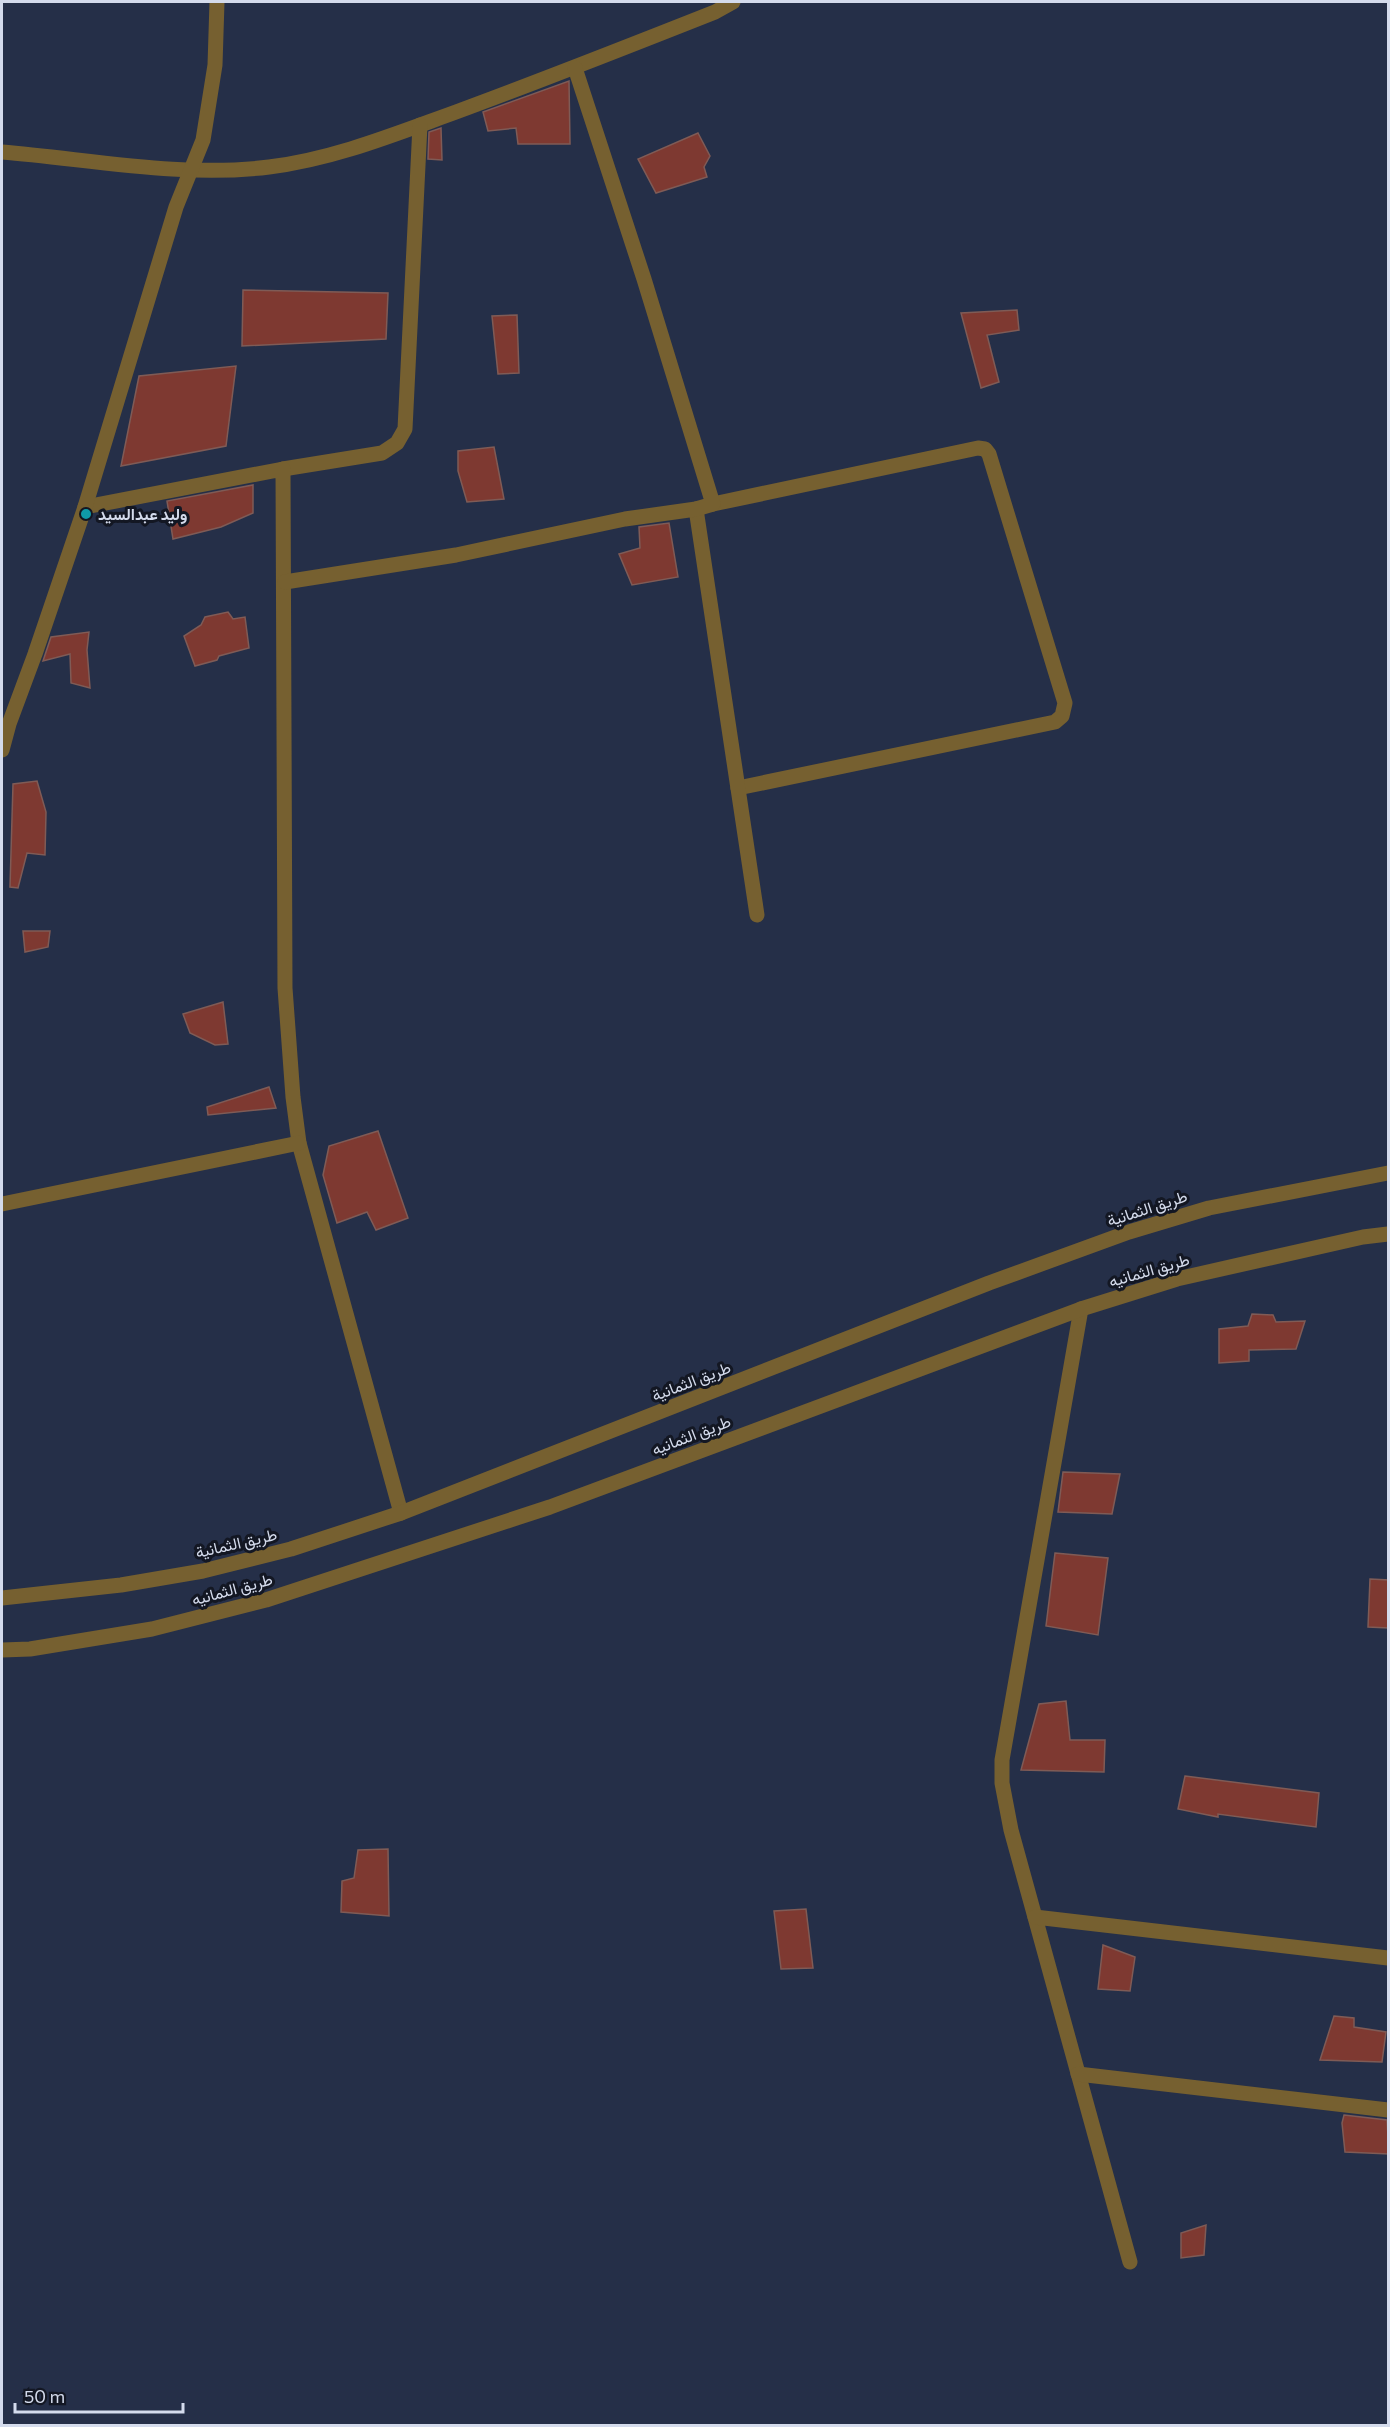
<svg xmlns="http://www.w3.org/2000/svg" width="1390" height="2427" font-family="Commissioner,Vazirmatn,sans-serif">
	<style>
		.building { fill: #7e3931; stroke: #7f5b56; stroke-width: 1.5 }
		.lines { fill: none; stroke-linecap: round; stroke-linejoin: round }
		.minor { stroke: #766030; stroke-width: 15 }
		.culture-dot { fill: #0f9aa8; stroke: #131723; stroke-width: 2 }
		.labels { text-anchor: middle; stroke-width: 6; stroke-linejoin: round; paint-order: stroke }
		.poi-label { font-size: 16px; font-weight: bold; fill: #d4dbec; stroke: #131723; text-anchor: start }
		.street-label { font-size: 16px; fill: #d4dbec; stroke: #131723 }
	</style>
	<rect width="100%" height="100%" fill="#252f48"/>
	<g class="building">
		<polygon points="569,81 570,144 518,144 516,128 488,131 483,112"/>
		<polygon points="441,128 442,160 428,159 429,132"/>
		<polygon points="698,133 710,156 704,167 707,177 656,193 638,159"/>
		<polygon points="243,290 388,293 386,339 242,346"/>
		<polygon points="1017,310 1019,330 987,335 999,382 981,388 961,313"/>
		<polygon points="517,315 519,373 498,374 492,316"/>
		<polygon points="236,366 226,446 121,466 139,376"/>
		<polygon points="494,447 504,499 467,502 458,471 458,451"/>
		<polygon points="253,485 253,513 221,527 173,539 167,501"/>
		<polygon points="669,523 678,577 632,585 619,554 640,548 639,527"/>
		<polygon points="228,612 233,619 245,617 249,648 219,656 217,660 195,666 184,636 201,625 205,617"/>
		<polygon points="89,632 87,650 90,688 71,683 70,654 43,661 51,637"/>
		<polygon points="37,781 46,812 45,855 27,853 18,888 10,887 13,784"/>
		<polygon points="23,931 50,931 48,947 25,952"/>
		<polygon points="223,1002 228,1044 215,1045 190,1033 183,1014"/>
		<polygon points="269,1087 276,1108 208,1115 207,1107"/>
		<polygon points="378,1131 408,1218 376,1230 367,1212 337,1223 323,1175 329,1146"/>
		<polygon points="1252,1314 1273,1315 1276,1322 1305,1321 1296,1349 1249,1350 1249,1361 1219,1363 1219,1329 1248,1326"/>
		<polygon points="1063,1472 1120,1474 1112,1514 1058,1512"/>
		<polygon points="1055,1553 1108,1558 1098,1635 1046,1626"/>
		<polygon points="1370,1579 1389,1580 1389,1628 1368,1627"/>
		<polygon points="1066,1701 1070,1740 1105,1740 1104,1772 1021,1770 1039,1704"/>
		<polygon points="1185,1776 1319,1793 1316,1827 1218,1814 1218,1817 1178,1809"/>
		<polygon points="388,1849 389,1916 341,1912 342,1881 354,1878 358,1850"/>
		<polygon points="806,1909 813,1968 781,1969 774,1911"/>
		<polygon points="1103,1945 1135,1957 1130,1991 1098,1989"/>
		<polygon points="1334,2016 1354,2018 1354,2027 1386,2032 1382,2062 1320,2060"/>
		<polygon points="1344,2115 1387,2120 1389,2154 1345,2152 1342,2123"/>
		<polygon points="1206,2225 1204,2255 1181,2258 1181,2233"/>
	</g>
	<g class="lines">
		<g class="minor">
			<path d="M2,152c86,7 180,26 267,15 65,-8 126,-33 187,-55 87,-32 173,-66 259,-100l18,-10"/>
			<polyline points="283,469 382,453 397,443 405,429 420,125"/>
			<polyline points="713,504 978,448 985,449 989,454 1065,703 1062,716 1055,722 738,788"/>
			<polyline points="85,507 283,469 285,988 293,1097 299,1143 401,1513"/>
			<polyline points="696,509 757,915"/>
			<polyline points="285,582 456,555 625,519 696,509 713,504 644,279 575,68"/>
			<polyline points="2,750 9,724 35,654 85,507 176,207 203,140 215,65 217,2"/>
			<polyline points="2,1204 299,1143"/>
			<polyline points="1081,1309 1002,1760 1002,1783 1011,1830 1130,2262"/>
			<polyline points="2,1598 121,1585 203,1571 291,1549 401,1513 989,1283 1129,1232 1209,1208 1388,1173"/>
			<polyline points="2,1650 30,1649 152,1629 266,1600 550,1507 1081,1309 1177,1279 1363,1237 1388,1234"/>
			<polyline points="1035,1917 1388,1958"/>
			<polyline points="1078,2074 1388,2110"/>
		</g>
	</g>
	<circle class="culture-dot" cx="86" cy="514" r="6"/>
	<g class="labels">
		<g class="poi-label">
			<text x="98" y="520">وليد عبدالسيد</text>
		</g>
		<g class="street-label">
			<text transform="translate(1147 1208) rotate(-18)" y="6">طريق الثمانية</text>
			<text transform="translate(1149 1270) rotate(-16)" y="6">طريق الثمانيه</text>
			<text transform="translate(691 1381) rotate(-21)" y="6">طريق الثمانية</text>
			<text transform="translate(691 1435) rotate(-21)" y="6">طريق الثمانيه</text>
			<text transform="translate(236 1543) rotate(-13)" y="6">طريق الثمانية</text>
			<text transform="translate(232 1589) rotate(-15)" y="6">طريق الثمانيه</text>
		</g>
	</g>
	<rect width="1390" height="2427" fill="none" stroke="#d4dbec" stroke-width="6"/>
	<path d="M15 2403v9h168v-9" fill="none" stroke="#d4dbec" stroke-width="3"/>
	<text x="24" y="2403" font-size="18" fill="#d4dbec" stroke="#131723" stroke-width="4.5" paint-order="stroke">50 m</text>
</svg>
